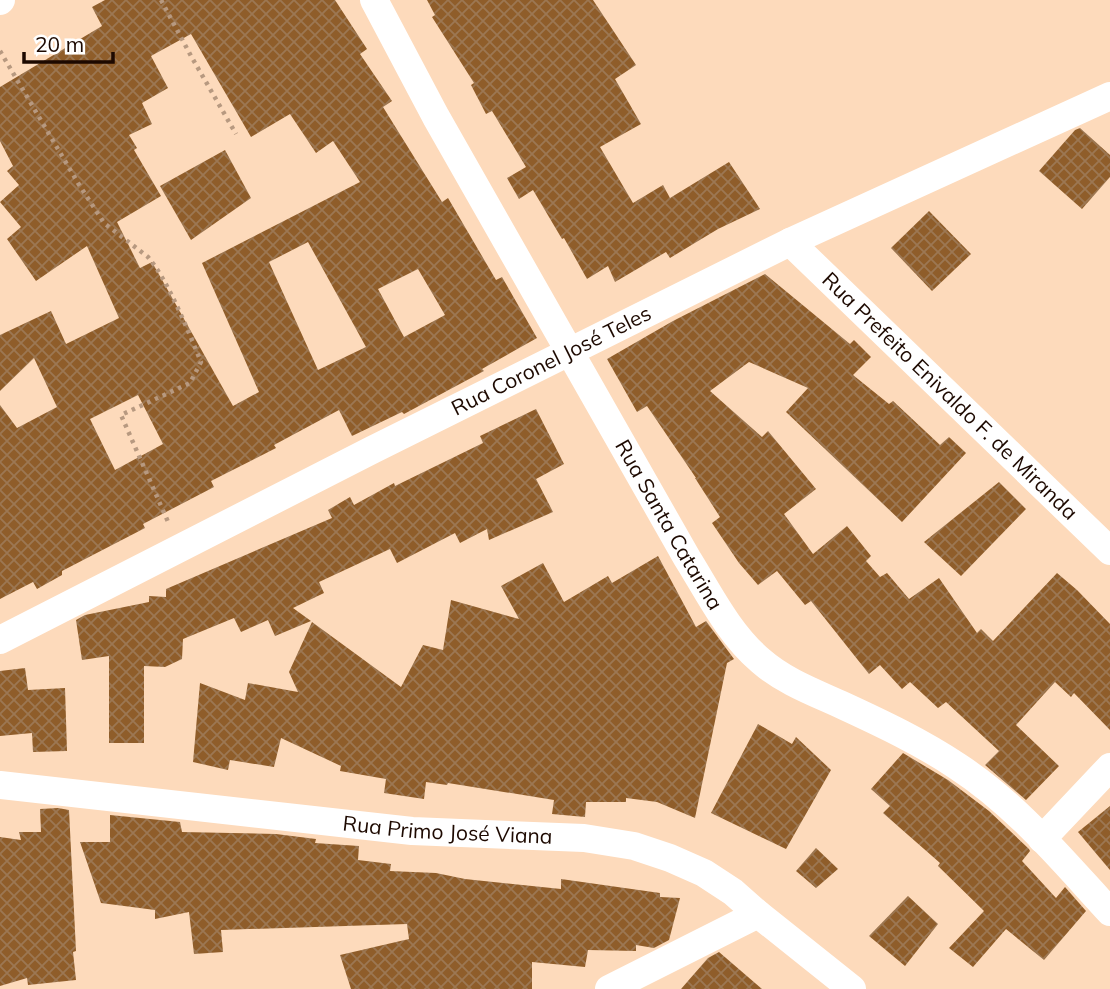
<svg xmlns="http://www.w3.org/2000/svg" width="1110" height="989" font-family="Mulish,sans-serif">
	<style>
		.building { fill: url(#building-cross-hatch); fill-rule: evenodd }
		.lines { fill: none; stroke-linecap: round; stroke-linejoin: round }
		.path { stroke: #b79980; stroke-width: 4.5; stroke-dasharray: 3.5 5; stroke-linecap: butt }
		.street { stroke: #fff; stroke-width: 28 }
		.labels { text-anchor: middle; stroke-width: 7; stroke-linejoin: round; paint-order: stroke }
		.street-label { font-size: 21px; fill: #1d0900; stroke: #fff }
	</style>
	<defs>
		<pattern id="building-cross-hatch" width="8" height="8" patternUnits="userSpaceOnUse" patternTransform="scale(1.75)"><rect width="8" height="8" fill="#8f5d2a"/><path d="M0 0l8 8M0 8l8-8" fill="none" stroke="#9c7753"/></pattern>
	</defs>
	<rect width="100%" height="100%" fill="#fddabb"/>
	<g class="building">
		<path d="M105,0h230l32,49 -7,5 32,47 -9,6 59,95 6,-4 48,82 6,-3 35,61 -55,31 2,2 -80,43 -2,-2 -50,24 -13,-26 -65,35 2,3 -65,33 3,6 -71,37 2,4 -83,43v4l-25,14 -4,-7 -33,17v-194l17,23 40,-21 -23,-49 -34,33v-56l51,-24 15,33 53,-26 -32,-72 -51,35 -29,-42 14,-12 -21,-25 19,-17 -12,-14 6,-5 -13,-25v-54l102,-61 -10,-19zM191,34l60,103 39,-23 26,39 17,-12 27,41 -158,81 57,129 -26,14 -81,-144 -12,6 -23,-46 44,-26 -27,-46 3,-2 -8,-13 23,-11 -10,-21 26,-15 -17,-32zM308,242l58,105 -48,23 -49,-108zM418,269l27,46 -41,22 -26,-48zM138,395l25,49 -48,26 -25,-51z"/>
		<polygon points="427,0 593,0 636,65 615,79 641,124 600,147 633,203 663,185 670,198 729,162 760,209 718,229 670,258 666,252 615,282 608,266 587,279 564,238 562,239 533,190 519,199 507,178 526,167 492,111 486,114 471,85 474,83 432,17 435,15"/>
		<polygon points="1080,128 1110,155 1110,177 1082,209 1039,171 1075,130"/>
		<polygon points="225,150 251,198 191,240 160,186"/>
		<polygon points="929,211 971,254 932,291 891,248"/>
		<polygon points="765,274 850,344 854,340 871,357 853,375 889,404 893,401 940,445 949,437 966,453 902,522 786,412 808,388 749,362 710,391 762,437 768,431 816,489 784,514 813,554 847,526 871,556 866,561 880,577 887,573 909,599 939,578 977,633 981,629 993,641 1057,573 1077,590 1110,624 1110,730 1074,693 1071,697 1055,682 1016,725 1059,766 1026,800 985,765 999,751 946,702 938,708 910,682 902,689 880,665 869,674 811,601 805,605 777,571 758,585 739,563 712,523 720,517 695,478 696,478 647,406 637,412 607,359 673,321"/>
		<polygon points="536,409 564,464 536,479 553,512 489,540 487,529 460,543 455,533 397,563 390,549 319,582 324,593 293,608 311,621 275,636 268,620 241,632 234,618 183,639 182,659 165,667 144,666 144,743 109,743 109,656 82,660 76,620 85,615 149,602 149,596 166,597 166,589 332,518 328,510 350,497 354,505 394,483 395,486 483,443 480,436"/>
		<polygon points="999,482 1026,509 961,576 924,542"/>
		<polygon points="658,556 696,627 706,621 734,659 727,663 695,818 657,802 626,798 626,802 586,802 585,817 552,814 554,800 448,783 447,785 426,782 424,799 384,793 386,779 340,771 341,766 281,738 274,767 230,760 228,770 193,762 200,683 245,700 248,683 298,692 289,672 312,622 401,687 423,645 443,650 451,600 519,619 501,586 543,563 564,602 608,576 612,583"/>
		<polygon points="25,668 28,690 65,688 67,751 33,752 32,733 0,736 0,671"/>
		<polygon points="758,724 792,744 796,737 831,770 786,849 711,813"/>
		<polygon points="903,753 948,780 989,811 1029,849 1030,851 1022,861 1056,898 1065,887 1086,911 1044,960 1006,929 973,967 949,948 984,911 938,866 940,863 883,813 890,806 871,789"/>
		<polygon points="1110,806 1110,870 1078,832"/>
		<polygon points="58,808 69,810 76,951 73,952 76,980 28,985 27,978 0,986 0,837 21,840 19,832 41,832 40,809"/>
		<polygon points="110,815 180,822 182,832 276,834 316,839 315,843 359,846 358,860 391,864 390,871 436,873 465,879 561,889 561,879 660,893 660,897 680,898 669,940 654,948 636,945 636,951 588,950 585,967 532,962 532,989 351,989 340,955 409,939 407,924 221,930 223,952 194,954 189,912 155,919 155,910 101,903 80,842 110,842"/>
		<polygon points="816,848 838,869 816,888 796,871"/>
		<polygon points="908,896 938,924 905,966 869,936"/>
		<polygon points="719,952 762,989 681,989 708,958"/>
	</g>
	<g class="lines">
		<g class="path">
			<polyline points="161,0 191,56 236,134"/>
			<path d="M0,51l78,132 26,40 44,34c21,25 40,74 53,105l-11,21 -69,32 48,109"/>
		</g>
		<g class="street">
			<path id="s1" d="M374,0l62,117 251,441c22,35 41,75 74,103 24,21 55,32 83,45 39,18 77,36 113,60 60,39 105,94 153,146"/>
			<polyline points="0,1 1,0"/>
			<path id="s2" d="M790,242l320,309"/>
			<path id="s3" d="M0,640l372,-190 418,-208 320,-146"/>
			<path id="s4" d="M0,785l412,46 172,7 50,8 36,12 34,15 29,19 25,22 94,75"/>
			<polyline points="1042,839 1110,767"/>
			<polyline points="609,989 758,914"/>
		</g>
	</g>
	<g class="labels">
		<g class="street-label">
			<text dy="7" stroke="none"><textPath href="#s3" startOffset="618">Rua Coronel José Teles</textPath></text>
			<text dy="7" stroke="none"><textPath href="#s2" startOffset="222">Rua Prefeito Enivaldo F. de Miranda</textPath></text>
			<text dy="7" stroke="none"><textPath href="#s1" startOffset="602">Rua Santa Catarina</textPath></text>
			<text dy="7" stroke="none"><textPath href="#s4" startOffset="450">Rua Primo José Viana</textPath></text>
		</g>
	</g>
	<path d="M24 52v10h89v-10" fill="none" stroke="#1d0900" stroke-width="3.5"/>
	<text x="35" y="52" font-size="21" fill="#1d0900" stroke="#ffffff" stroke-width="5" paint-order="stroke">20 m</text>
</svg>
